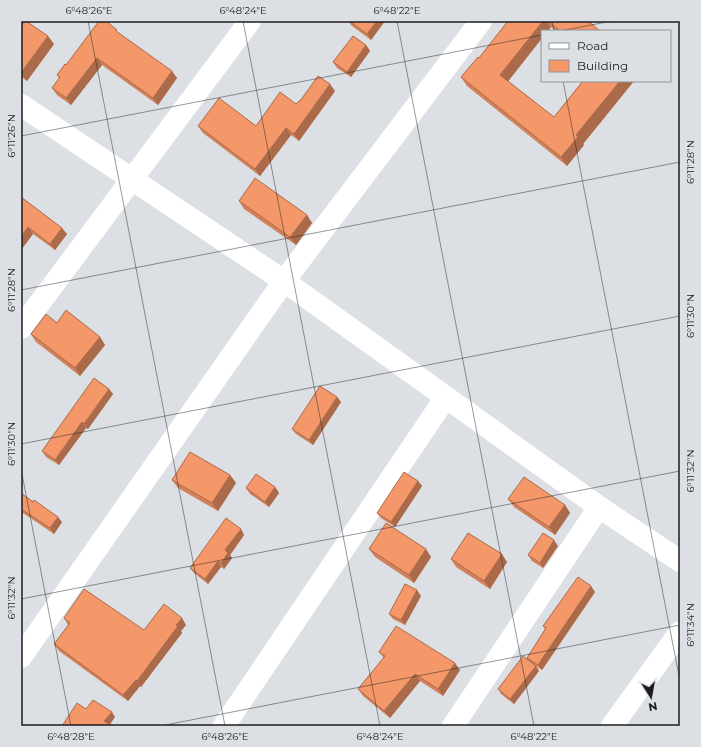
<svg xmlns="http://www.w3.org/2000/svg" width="701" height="747" font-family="Montserrat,sans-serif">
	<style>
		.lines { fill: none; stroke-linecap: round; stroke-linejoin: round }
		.minor { stroke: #fff; stroke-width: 22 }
		.wall { fill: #d2825a }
		.shaded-wall { fill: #ab6a4a }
		.building { fill: #f49769; stroke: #ab6a4a }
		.ticks { fill: none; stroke: #1b1d1f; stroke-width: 1; stroke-opacity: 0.45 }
		.neatline { fill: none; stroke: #1b1d1f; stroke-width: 1.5 }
		.ticks-label { font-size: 10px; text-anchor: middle; fill: #1b1d1f }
	</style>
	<rect width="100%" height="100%" fill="#dce0e5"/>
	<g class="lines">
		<g class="minor">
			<polyline points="21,105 284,281 599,507 680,561"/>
			<polyline points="21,328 250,21"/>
			<polyline points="21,657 284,281 481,21"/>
			<polyline points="224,726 446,397"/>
			<polyline points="453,726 599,507"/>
			<polyline points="612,726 680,632"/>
		</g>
	</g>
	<g class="wall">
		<polygon points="348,21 385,21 371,40 352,26"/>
		<polygon points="508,21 588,21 600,31 556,31 551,27 508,81 554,117 583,81 634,81 583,144 584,145 567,166 467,86 461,77 479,58"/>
		<polygon points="21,26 54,44 27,81 21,77"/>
		<polygon points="120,34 177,78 158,105 102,65 71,105 57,95 52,88 59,78 57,75 66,65"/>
		<polygon points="366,45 370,51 351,77 337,68 333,62"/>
		<polygon points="335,91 299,141 291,135 260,176 203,133 198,126 256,126 296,104 300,101"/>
		<polygon points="21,197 67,234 55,250 33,234 21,250"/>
		<polygon points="239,201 307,215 312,223 296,245 244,209"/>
		<polygon points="57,323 100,337 105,345 80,376 36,342 31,334"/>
		<polygon points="109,389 113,394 88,429 86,428 59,465 46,457 42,451"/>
		<polygon points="337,397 341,402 313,445 296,434 292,429"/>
		<polygon points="230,475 236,483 218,511 178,488 172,480"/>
		<polygon points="418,481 422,486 395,527 381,518 377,513"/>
		<polygon points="275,487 279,493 269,507 250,494 246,488"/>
		<polygon points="21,493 62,522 54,534 23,513 21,516"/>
		<polygon points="508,499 565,505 570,513 555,535 514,507"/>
		<polygon points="241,529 244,535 230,555 232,558 224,569 221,567 208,584 194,573 190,568"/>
		<polygon points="558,546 543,568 532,561 528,555"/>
		<polygon points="369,549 431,557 414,583 375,557"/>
		<polygon points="451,559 507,562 490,589 456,567"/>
		<polygon points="595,592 542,670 536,666 539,671 514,704 501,694 498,689 530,662 527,658 545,629 543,626"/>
		<polygon points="421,596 405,625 393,619 389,614"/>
		<polygon points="64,618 144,630 186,625 181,631 182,633 141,687 140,686 128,701 59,651 54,644 68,625"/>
		<polygon points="379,652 460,670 443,696 420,681 390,718 363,696 358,689 384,658"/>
	</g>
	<g class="shaded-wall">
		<polygon points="377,21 385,21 371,40 367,34"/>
		<polygon points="543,21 546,21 551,27 548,31 542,31 542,38 506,84 500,75"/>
		<polygon points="48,36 54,44 27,81 21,73"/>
		<polygon points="366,45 370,51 351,77 347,72"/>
		<polygon points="97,58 102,65 71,105 66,98"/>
		<polygon points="172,71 177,78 158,105 153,98"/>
		<polygon points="620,81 634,81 583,144 584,145 567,166 561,157 576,135"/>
		<polygon points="330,84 335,91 299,141 294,134"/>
		<polygon points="286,128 291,135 260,176 255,169"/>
		<polygon points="307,215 312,223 296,245 290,237"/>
		<polygon points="28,227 33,234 21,250 21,237"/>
		<polygon points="62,228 67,234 55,250 50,244"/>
		<polygon points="100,337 105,345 80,376 75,368"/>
		<polygon points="109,389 113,394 88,429 84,424"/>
		<polygon points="337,397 341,402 313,445 309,440"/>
		<polygon points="82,422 86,428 59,465 55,460"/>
		<polygon points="230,475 236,483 218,511 212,503"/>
		<polygon points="418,481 422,486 395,527 391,522"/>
		<polygon points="275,487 279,493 269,507 265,502"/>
		<polygon points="565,505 570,513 555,535 549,527"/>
		<polygon points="21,510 23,513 21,516"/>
		<polygon points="58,517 62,522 54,534 50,528"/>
		<polygon points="241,529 244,535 230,555 232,558 224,569 221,563 225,550"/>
		<polygon points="554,540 558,546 543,568 540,563"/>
		<polygon points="426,549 431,557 414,583 409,575"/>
		<polygon points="502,554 507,562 490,589 484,581"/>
		<polygon points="218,561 221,567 208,584 205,579"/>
		<polygon points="591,586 595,592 542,670 538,665"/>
		<polygon points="417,590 421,596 405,625 401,620"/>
		<polygon points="182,618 186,625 181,631 182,633 141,687 137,681 176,625"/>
		<polygon points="455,663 460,670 443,696 438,689"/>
		<polygon points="536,666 539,671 514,704 510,699"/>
		<polygon points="415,674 420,681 390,718 384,711"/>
		<polygon points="136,680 140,686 128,701 123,695"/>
		<polygon points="112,712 115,717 109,726 104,721"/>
	</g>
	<g class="building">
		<polygon points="25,21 26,21 48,36 21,73 21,26"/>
		<polygon points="99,21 106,21 117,30 116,31 172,71 153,98 97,58 66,98 52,88 60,77 57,75 65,64 66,65"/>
		<polygon points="349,21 377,21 367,34"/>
		<polygon points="508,21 543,21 500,75 554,117 583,81 620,81 576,135 578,137 561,157 461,77 478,57 479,58"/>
		<polygon points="548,21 588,21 600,31 560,31"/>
		<polygon points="353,36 366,45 347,72 333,62"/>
		<polygon points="318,76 330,84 294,134 286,128 255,169 198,126 219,98 256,126 280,92 296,104 299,101 300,101"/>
		<polygon points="255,178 307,215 290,237 239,201"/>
		<polygon points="21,197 62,228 50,244 28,227 21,237"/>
		<polygon points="66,310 100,337 75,368 31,334 46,314 57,323"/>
		<polygon points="94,378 109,389 84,424 82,422 55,460 42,451"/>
		<polygon points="320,386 337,397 309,440 292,429"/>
		<polygon points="190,452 230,475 212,503 172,480"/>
		<polygon points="404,472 418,481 391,522 377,513"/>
		<polygon points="256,474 275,487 265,502 246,488"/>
		<polygon points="524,477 565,505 549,527 508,499"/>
		<polygon points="21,493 33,502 34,500 58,517 50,528 21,509"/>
		<polygon points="226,518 241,529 225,550 228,553 221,563 218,561 205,579 190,568"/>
		<polygon points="386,523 426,549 409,575 369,549"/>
		<polygon points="468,533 502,554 484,581 451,559"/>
		<polygon points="543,533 554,540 540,563 528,555"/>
		<polygon points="578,577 591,586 538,665 527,658 546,628 543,626"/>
		<polygon points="405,584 417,590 401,620 389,614"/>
		<polygon points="84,589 144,630 164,604 182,618 176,625 178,626 137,681 136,680 123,695 54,644 70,623 64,618"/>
		<polygon points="396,626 455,663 438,689 415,674 384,711 358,689 385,656 379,652"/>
		<polygon points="523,656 536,666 510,699 498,689"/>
		<polygon points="93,700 112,712 104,721 111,725 111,726 62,726 77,703 86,709"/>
	</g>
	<path class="ticks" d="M88,21l137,705M243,21l137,705M397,21l137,705M552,21l2,10M560,31l52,-10M563,81l117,600M21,136l521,-101M21,290l659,-128M21,444l659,-128M21,469l50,257M21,599l659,-128M160,726l520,-101"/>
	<rect width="701" height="747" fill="none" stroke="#dce0e5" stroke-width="44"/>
	<rect x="541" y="30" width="130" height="52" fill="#dce0e5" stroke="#8f9296"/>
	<rect x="549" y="43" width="20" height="6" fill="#ffffff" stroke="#8f9296"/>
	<text x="577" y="50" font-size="12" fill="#1b1d1f">Road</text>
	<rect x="549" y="60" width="20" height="12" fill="#f49769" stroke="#8f9296"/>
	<text x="577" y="70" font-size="12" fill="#1b1d1f">Building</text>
	<g transform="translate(651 697) rotate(169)" stroke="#dce0e5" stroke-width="3" paint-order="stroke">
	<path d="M0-3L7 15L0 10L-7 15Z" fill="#1b1d1f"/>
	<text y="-6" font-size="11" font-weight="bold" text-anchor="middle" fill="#1b1d1f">N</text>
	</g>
	<rect x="22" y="22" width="657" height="703" class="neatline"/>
	<g class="ticks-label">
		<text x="89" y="14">6°48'26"E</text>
		<text x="243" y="14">6°48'24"E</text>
		<text x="397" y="14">6°48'22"E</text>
		<text transform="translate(11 136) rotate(-90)" y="4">6°11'26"N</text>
		<text transform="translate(690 162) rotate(-90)" y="4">6°11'28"N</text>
		<text transform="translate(11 290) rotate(-90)" y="4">6°11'28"N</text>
		<text transform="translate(690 316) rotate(-90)" y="4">6°11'30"N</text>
		<text transform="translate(11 444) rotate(-90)" y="4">6°11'30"N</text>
		<text transform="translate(690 471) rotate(-90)" y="4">6°11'32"N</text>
		<text transform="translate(11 598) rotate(-90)" y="4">6°11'32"N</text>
		<text transform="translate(690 625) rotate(-90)" y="4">6°11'34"N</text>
		<text x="71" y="740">6°48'28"E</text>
		<text x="225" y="740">6°48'26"E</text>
		<text x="380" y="740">6°48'24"E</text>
		<text x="534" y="740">6°48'22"E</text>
	</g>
</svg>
